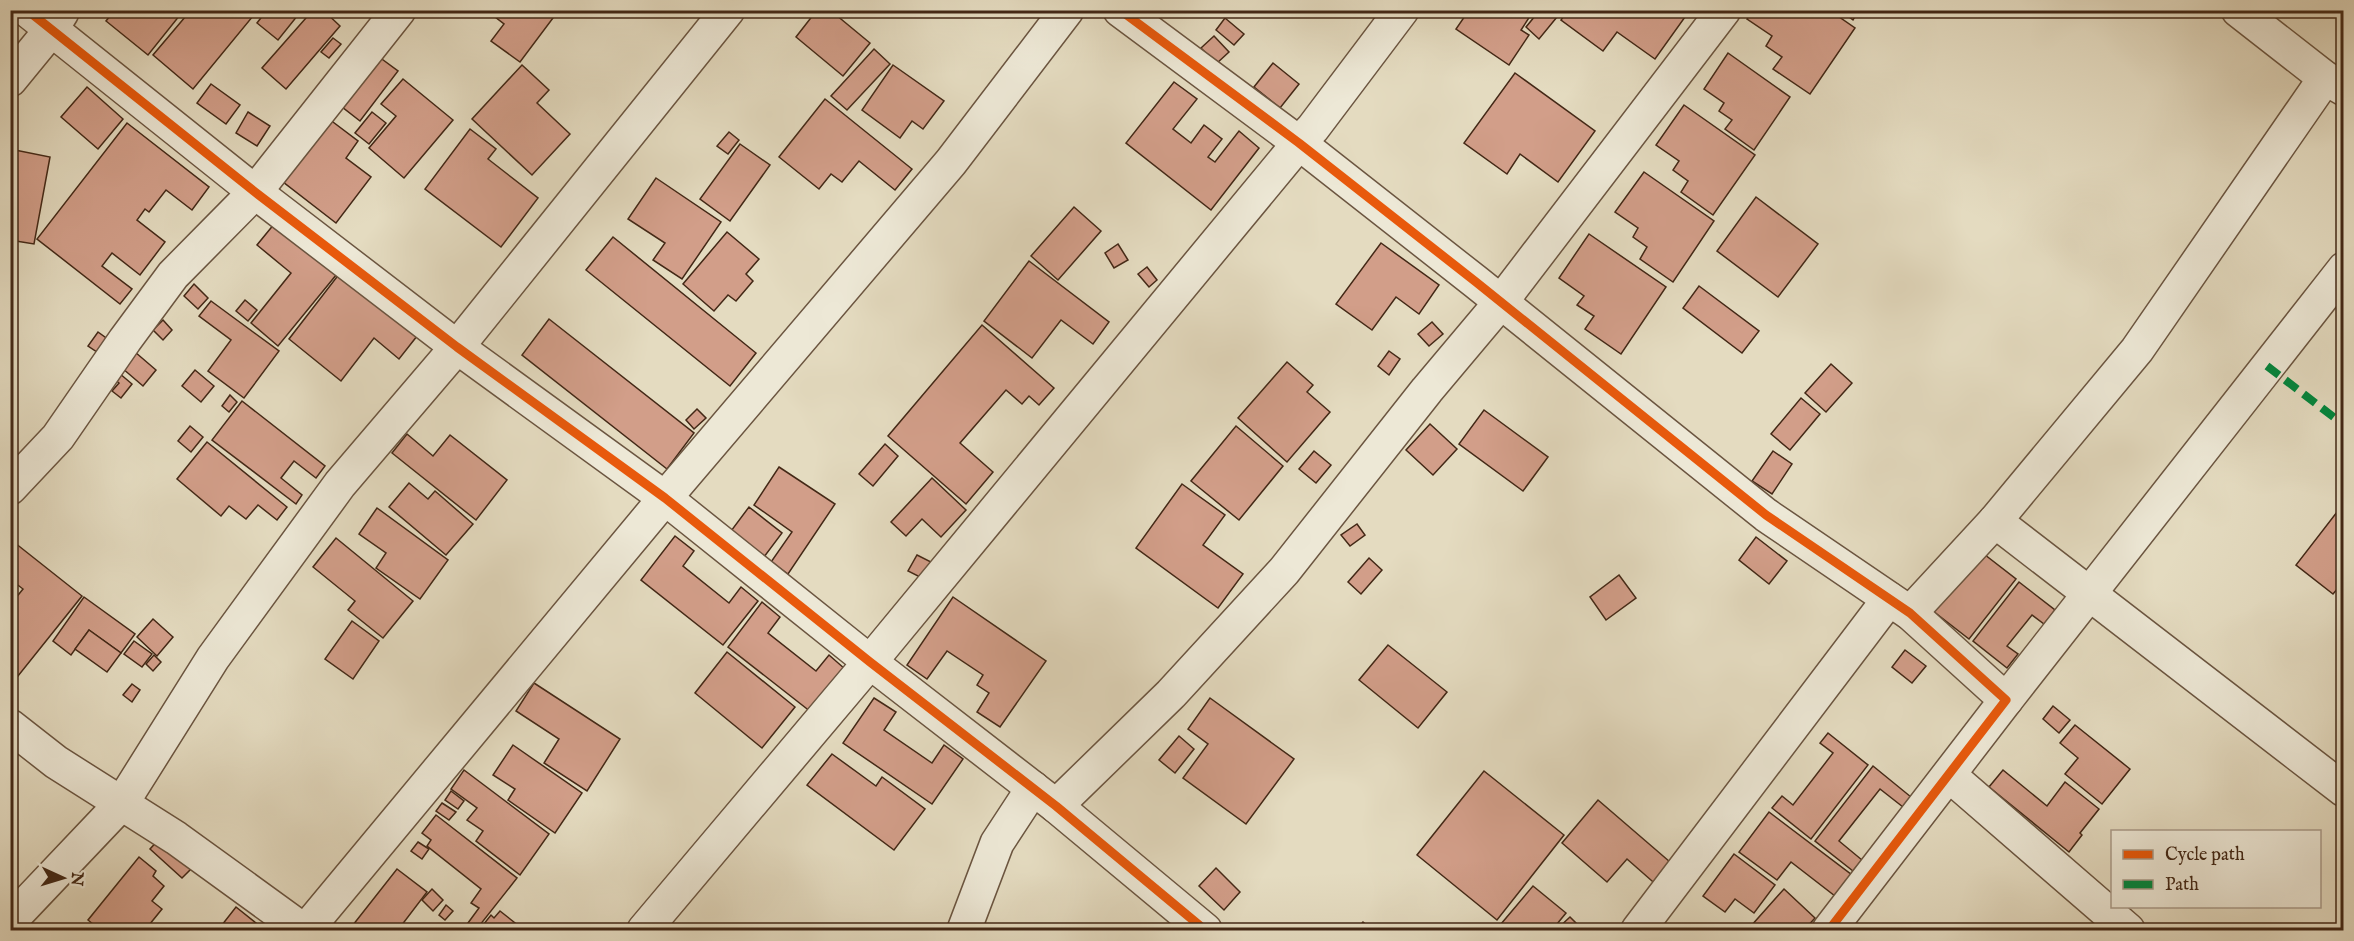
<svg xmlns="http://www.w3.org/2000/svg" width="2354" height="941" font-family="'IM FELL English',serif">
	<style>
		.building { fill: #d29e89; stroke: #432816; stroke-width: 1.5 }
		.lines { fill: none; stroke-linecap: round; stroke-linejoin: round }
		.minor-casing { stroke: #6b5540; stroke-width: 36 }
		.tertiary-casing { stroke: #6b5540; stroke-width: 36 }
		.minor { stroke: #ede8d6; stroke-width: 33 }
		.tertiary { stroke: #ede8d6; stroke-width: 33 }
		.quiet { stroke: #00873e; stroke-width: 8; stroke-dasharray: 15 8; stroke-linecap: butt }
		.cycleway-casing { stroke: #ede8d6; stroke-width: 13 }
		.cycleway { stroke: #e8590c; stroke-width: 9 }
	</style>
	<rect width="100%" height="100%" fill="#e4dbc0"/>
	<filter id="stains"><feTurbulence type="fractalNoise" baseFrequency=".00333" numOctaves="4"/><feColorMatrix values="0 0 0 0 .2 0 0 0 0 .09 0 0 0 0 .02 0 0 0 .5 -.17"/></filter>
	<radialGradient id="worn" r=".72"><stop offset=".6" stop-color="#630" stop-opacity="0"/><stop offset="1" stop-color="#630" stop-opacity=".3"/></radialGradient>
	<g class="building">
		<polygon points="115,10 184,10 148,55 106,21"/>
		<polygon points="191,10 258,10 193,89 153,55"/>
		<polygon points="267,10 302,10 278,40 257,23"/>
		<polygon points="313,10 323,10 340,26 286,89 262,68"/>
		<polygon points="486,10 559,10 520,62 491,41 504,24"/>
		<polygon points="817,10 830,10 870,43 843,76 796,37"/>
		<polygon points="1456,10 1534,10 1521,30 1529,35 1509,65 1456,29 1465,16"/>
		<polygon points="1540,10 1550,10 1557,17 1539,39 1526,27"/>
		<polygon points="1568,10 1690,10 1655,59 1617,32 1603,51 1561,20"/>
		<polygon points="1753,10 1829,10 1855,28 1810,94 1773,69 1782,57 1766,46 1772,36 1747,19"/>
		<polygon points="1840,10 1859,10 1853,20"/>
		<polygon points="1225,18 1244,34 1234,45 1216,30"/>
		<polygon points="1214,36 1229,52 1216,64 1201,48"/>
		<polygon points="333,38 341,44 329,58 321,52"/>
		<polygon points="874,49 890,64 847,110 831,96"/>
		<polygon points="1728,53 1790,97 1754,150 1725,129 1732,120 1719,111 1724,103 1704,89"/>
		<polygon points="375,54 398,71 360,121 337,103"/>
		<polygon points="1273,63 1299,84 1280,108 1254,87"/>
		<polygon points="522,65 549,90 537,103 570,134 532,175 472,119"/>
		<polygon points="893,65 944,101 923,129 912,121 900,138 862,110"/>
		<polygon points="1515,73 1595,131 1558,182 1520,154 1507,174 1464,143"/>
		<polygon points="403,79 453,120 404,178 369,148 396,116 381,104"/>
		<polygon points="1174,82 1197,99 1173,129 1191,143 1204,125 1222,139 1208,157 1215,162 1239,131 1259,148 1211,210 1126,143"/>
		<polygon points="211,84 240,105 226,124 197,103"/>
		<polygon points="87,87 123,119 98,149 61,117"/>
		<polygon points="825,99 912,169 895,190 859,161 842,182 831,174 819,189 779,157"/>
		<polygon points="1684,105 1755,155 1713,215 1681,192 1688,181 1673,170 1679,161 1656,145"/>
		<polygon points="248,112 270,126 257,146 236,133"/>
		<polygon points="372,112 386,123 369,144 355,133"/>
		<polygon points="325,116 358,141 346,158 371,177 336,223 278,178"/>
		<polygon points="127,123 209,187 192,210 166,190 149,212 145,209 137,220 165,242 140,275 112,253 102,266 132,289 120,304 37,239"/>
		<polygon points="470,129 496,149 488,159 538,198 501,247 425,189"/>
		<polygon points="729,132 739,140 728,154 717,146"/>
		<polygon points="740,144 770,165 730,221 700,199"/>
		<polygon points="10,149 50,157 34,244 10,240"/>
		<polygon points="1644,172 1714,221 1673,282 1640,259 1647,247 1633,237 1638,228 1615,212"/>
		<polygon points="656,178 721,222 682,279 653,260 665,243 628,219"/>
		<polygon points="1756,197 1818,244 1778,297 1717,251"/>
		<polygon points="1074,207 1101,231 1058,280 1031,256"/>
		<polygon points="279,218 341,269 278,346 251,323 291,273 257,245"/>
		<polygon points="727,232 759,259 746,274 753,281 736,301 728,295 714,311 683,284"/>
		<polygon points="1589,234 1666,287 1621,354 1585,329 1594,316 1577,305 1584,296 1559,278"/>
		<polygon points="613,237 756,353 730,386 586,270"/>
		<polygon points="1381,243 1439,285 1419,314 1396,297 1372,330 1336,304"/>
		<polygon points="1118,244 1128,260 1114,268 1105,253"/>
		<polygon points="1029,261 1109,322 1093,344 1061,320 1032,358 984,321"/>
		<polygon points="1147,267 1157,280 1149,287 1138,274"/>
		<polygon points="343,269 421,331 399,359 374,338 341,381 289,339"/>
		<polygon points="194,284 208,298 198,309 184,296"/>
		<polygon points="1699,286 1759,331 1742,353 1683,308"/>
		<polygon points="245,300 257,310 248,321 236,311"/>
		<polygon points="211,301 279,351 244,398 208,371 231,340 199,316"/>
		<polygon points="549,319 694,433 667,469 522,355"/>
		<polygon points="163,320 172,330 163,340 153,330"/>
		<polygon points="1432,322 1443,334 1429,346 1418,334"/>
		<polygon points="982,325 1054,388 1039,405 1029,396 1022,404 1006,390 960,443 993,472 966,504 888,436"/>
		<polygon points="98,332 109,340 100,354 88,346"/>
		<polygon points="1389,351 1400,359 1389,375 1378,366"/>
		<polygon points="135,352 156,370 143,386 122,368"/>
		<polygon points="1287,362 1313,385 1307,392 1330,412 1287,462 1238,418"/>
		<polygon points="1831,364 1852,383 1826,412 1805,393"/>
		<polygon points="195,370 214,386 201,402 182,386"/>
		<polygon points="119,373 132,384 121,398 112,391 119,383 114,379"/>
		<polygon points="230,395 237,402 229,412 222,406"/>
		<polygon points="1801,398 1820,414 1790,450 1771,434"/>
		<polygon points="242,401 325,466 316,478 294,461 281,478 302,495 296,504 212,440"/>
		<polygon points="697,409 706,418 694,429 686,420"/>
		<polygon points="1484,410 1548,457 1523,491 1459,444"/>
		<polygon points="1430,424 1457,449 1433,475 1406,450"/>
		<polygon points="190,426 203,437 191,452 178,441"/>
		<polygon points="1236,426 1283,466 1239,520 1191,481"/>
		<polygon points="407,434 433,456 450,435 507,480 476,520 392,453"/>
		<polygon points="207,442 287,507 277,520 258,505 246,519 229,506 221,516 177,479"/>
		<polygon points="885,444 898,456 873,486 859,474"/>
		<polygon points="1314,451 1331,465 1316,483 1299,469"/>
		<polygon points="1773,451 1792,464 1772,494 1752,481"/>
		<polygon points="779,467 835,504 788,574 771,562 792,532 754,505"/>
		<polygon points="932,478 966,510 941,537 922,519 906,536 891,522"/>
		<polygon points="409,483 428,499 435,491 473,524 446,555 389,507"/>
		<polygon points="1182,484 1225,515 1203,545 1243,574 1218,608 1136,548"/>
		<polygon points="2344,503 2344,581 2333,594 2296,565"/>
		<polygon points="749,507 782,533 764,557 731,531"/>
		<polygon points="377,508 448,560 420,599 376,568 386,553 359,534"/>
		<polygon points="1357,524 1365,535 1350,546 1341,535"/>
		<polygon points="675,536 694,551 683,566 729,603 741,587 758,601 723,645 641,580"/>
		<polygon points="1756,537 1787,561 1769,584 1739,560"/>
		<polygon points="336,538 413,601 383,638 348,610 355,601 313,567"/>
		<polygon points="10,539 82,596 14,681 10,678 10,605 23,589 10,579"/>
		<polygon points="1980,551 2016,579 1969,639 1933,611"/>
		<polygon points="917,555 931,562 922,578 908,571"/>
		<polygon points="1369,558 1382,570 1361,594 1348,582"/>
		<polygon points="1619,575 1636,598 1606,620 1590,597"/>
		<polygon points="2019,582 2055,610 2044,624 2032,615 2007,646 2018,654 2007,668 1973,641"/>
		<polygon points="84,597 135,634 121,653 89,630 71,655 53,641"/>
		<polygon points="953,597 1046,661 1000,727 977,712 989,693 977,685 983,675 947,651 927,679 907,665"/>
		<polygon points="762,602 780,617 768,633 816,671 829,655 845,669 811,712 728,647"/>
		<polygon points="153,619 173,637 157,656 137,637"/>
		<polygon points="352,621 379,641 353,679 325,659"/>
		<polygon points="89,630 121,653 107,672 75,649"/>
		<polygon points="134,641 152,654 142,667 124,654"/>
		<polygon points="1388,645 1447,692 1418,728 1359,680"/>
		<polygon points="1905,650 1926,666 1912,683 1892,667"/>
		<polygon points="727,652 795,707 762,748 695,693"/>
		<polygon points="154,655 161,662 153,671 146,664"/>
		<polygon points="534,683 620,739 587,791 544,763 559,739 516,711"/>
		<polygon points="132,684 140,690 132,702 123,695"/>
		<polygon points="874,698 896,712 884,730 932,763 944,745 963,759 932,804 843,743"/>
		<polygon points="1210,698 1294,759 1246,824 1183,778 1208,744 1188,729"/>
		<polygon points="2053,706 2070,720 2059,733 2043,719"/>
		<polygon points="2075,725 2130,769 2102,804 2065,774 2078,758 2060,743"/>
		<polygon points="1828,733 1868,765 1811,839 1772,808 1782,796 1793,805 1833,753 1820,743"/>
		<polygon points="1179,736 1194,749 1175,773 1159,760"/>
		<polygon points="513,745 582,793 555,833 508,800 515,789 493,775"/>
		<polygon points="832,754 876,786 882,777 925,809 894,850 807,785"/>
		<polygon points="1873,766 1911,797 1903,807 1880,789 1839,841 1862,860 1853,871 1815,841"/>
		<polygon points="464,770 549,834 520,875 476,841 483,831 467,820 477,808 451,789"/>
		<polygon points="2003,770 2047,806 2065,782 2099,809 2080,833 2082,835 2069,852 1989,787"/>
		<polygon points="1484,771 1564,835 1497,920 1417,855"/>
		<polygon points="451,791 464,801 458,809 445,800"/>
		<polygon points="1598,800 1677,868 1660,888 1627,859 1607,882 1562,843"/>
		<polygon points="442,803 456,812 449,820 436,811"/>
		<polygon points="1769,812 1852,875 1835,896 1791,862 1777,880 1739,852"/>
		<polygon points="436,815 517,878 476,930 468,923 479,908 471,903 481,889 427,846 431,840 422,833"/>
		<polygon points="163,835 195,865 182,878 150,849"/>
		<polygon points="418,842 429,849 422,859 411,851"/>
		<polygon points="1734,854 1775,885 1754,913 1735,899 1725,912 1703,896"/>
		<polygon points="139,857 156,871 153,876 164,886 152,901 162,909 145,930 100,930 88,920"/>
		<polygon points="1216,868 1240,892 1224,910 1199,886"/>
		<polygon points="397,869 427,892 398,930 349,930"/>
		<polygon points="1533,886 1566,913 1552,930 1508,930 1501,924"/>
		<polygon points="432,889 443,900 433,911 422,900"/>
		<polygon points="1784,889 1815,918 1804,930 1796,928 1794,930 1756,930 1751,926"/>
		<polygon points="446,905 453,911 445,920 439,915"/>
		<polygon points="236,907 261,927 259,930 218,930"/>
		<polygon points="500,911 524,930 479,930 491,915 494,918"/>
		<polygon points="1570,917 1580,927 1576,930 1559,930 1557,929"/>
		<polygon points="1363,922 1373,930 1356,930"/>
	</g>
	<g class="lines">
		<defs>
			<g id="minor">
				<polyline points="27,10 255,192 457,347 665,498 870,662 1056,806 1205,930"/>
				<polyline points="1120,10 1299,143 1476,282 1766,515 1910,613 2006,700 1829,930"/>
				<polyline points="10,80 51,30 62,12"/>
				<polyline points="10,488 58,437 125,340 173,275 255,192 399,10"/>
				<polyline points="1995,521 2344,790"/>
				<polyline points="1910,613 1995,521 2137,350 2325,78"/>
				<polyline points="2006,700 2344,269"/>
				<polyline points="10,726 56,762 176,838 303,930"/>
				<polyline points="1949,775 2128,930"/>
				<polyline points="1056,806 1171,694 1284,571 1427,390 1501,302 1724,10"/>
				<polyline points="10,921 122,803 213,658 340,484 457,347 728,10"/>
				<polyline points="306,930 665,498 951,162 1067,10"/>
				<polyline points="644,930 870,662 1299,143 1313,128 1402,10"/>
				<polyline points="964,930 997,843 1033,788"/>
				<polyline points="1638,930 1889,599"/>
			</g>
			<polyline id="tertiary" points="2238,10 2325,78 2344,89"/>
		</defs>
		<use href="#minor" class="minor-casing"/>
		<use href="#tertiary" class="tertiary-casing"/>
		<use href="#minor" class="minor"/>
		<use href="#tertiary" class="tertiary"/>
		<polyline class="quiet" points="2267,366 2344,425"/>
		<defs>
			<g id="cycleway">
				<polyline points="27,10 255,192 457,347 665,498 870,662 1056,806 1205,930"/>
				<polyline points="1120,10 1299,143 1476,282 1766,515 1910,613 2006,700 1829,930"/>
			</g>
		</defs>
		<use href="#cycleway" class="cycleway-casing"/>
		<use href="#cycleway" class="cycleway"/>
	</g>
	<rect width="2354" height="941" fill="none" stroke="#e4dbc0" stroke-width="36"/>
	<rect x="12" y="12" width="2330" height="917" fill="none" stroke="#432816" stroke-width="3"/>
	<rect x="18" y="18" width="2318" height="905" fill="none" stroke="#432816" stroke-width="1.5"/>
	<rect x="2111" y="830" width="210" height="78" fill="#ede8d6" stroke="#a99b89" stroke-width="1.5"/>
	<rect x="2123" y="850" width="30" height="9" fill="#e8590c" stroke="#a99b89" stroke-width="1.5"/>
	<text x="2165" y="860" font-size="18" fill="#432816">Cycle path</text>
	<rect x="2123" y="880" width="30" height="9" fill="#00873e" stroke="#a99b89" stroke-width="1.5"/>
	<text x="2165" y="890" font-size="18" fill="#432816">Path</text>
	<g transform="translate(63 878) rotate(94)" stroke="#ede8d6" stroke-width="4.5" paint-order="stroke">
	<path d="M0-4.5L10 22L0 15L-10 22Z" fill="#432816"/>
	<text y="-9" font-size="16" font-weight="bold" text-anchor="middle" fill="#432816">N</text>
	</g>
	<rect width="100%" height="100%" filter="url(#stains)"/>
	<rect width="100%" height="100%" fill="url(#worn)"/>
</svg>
